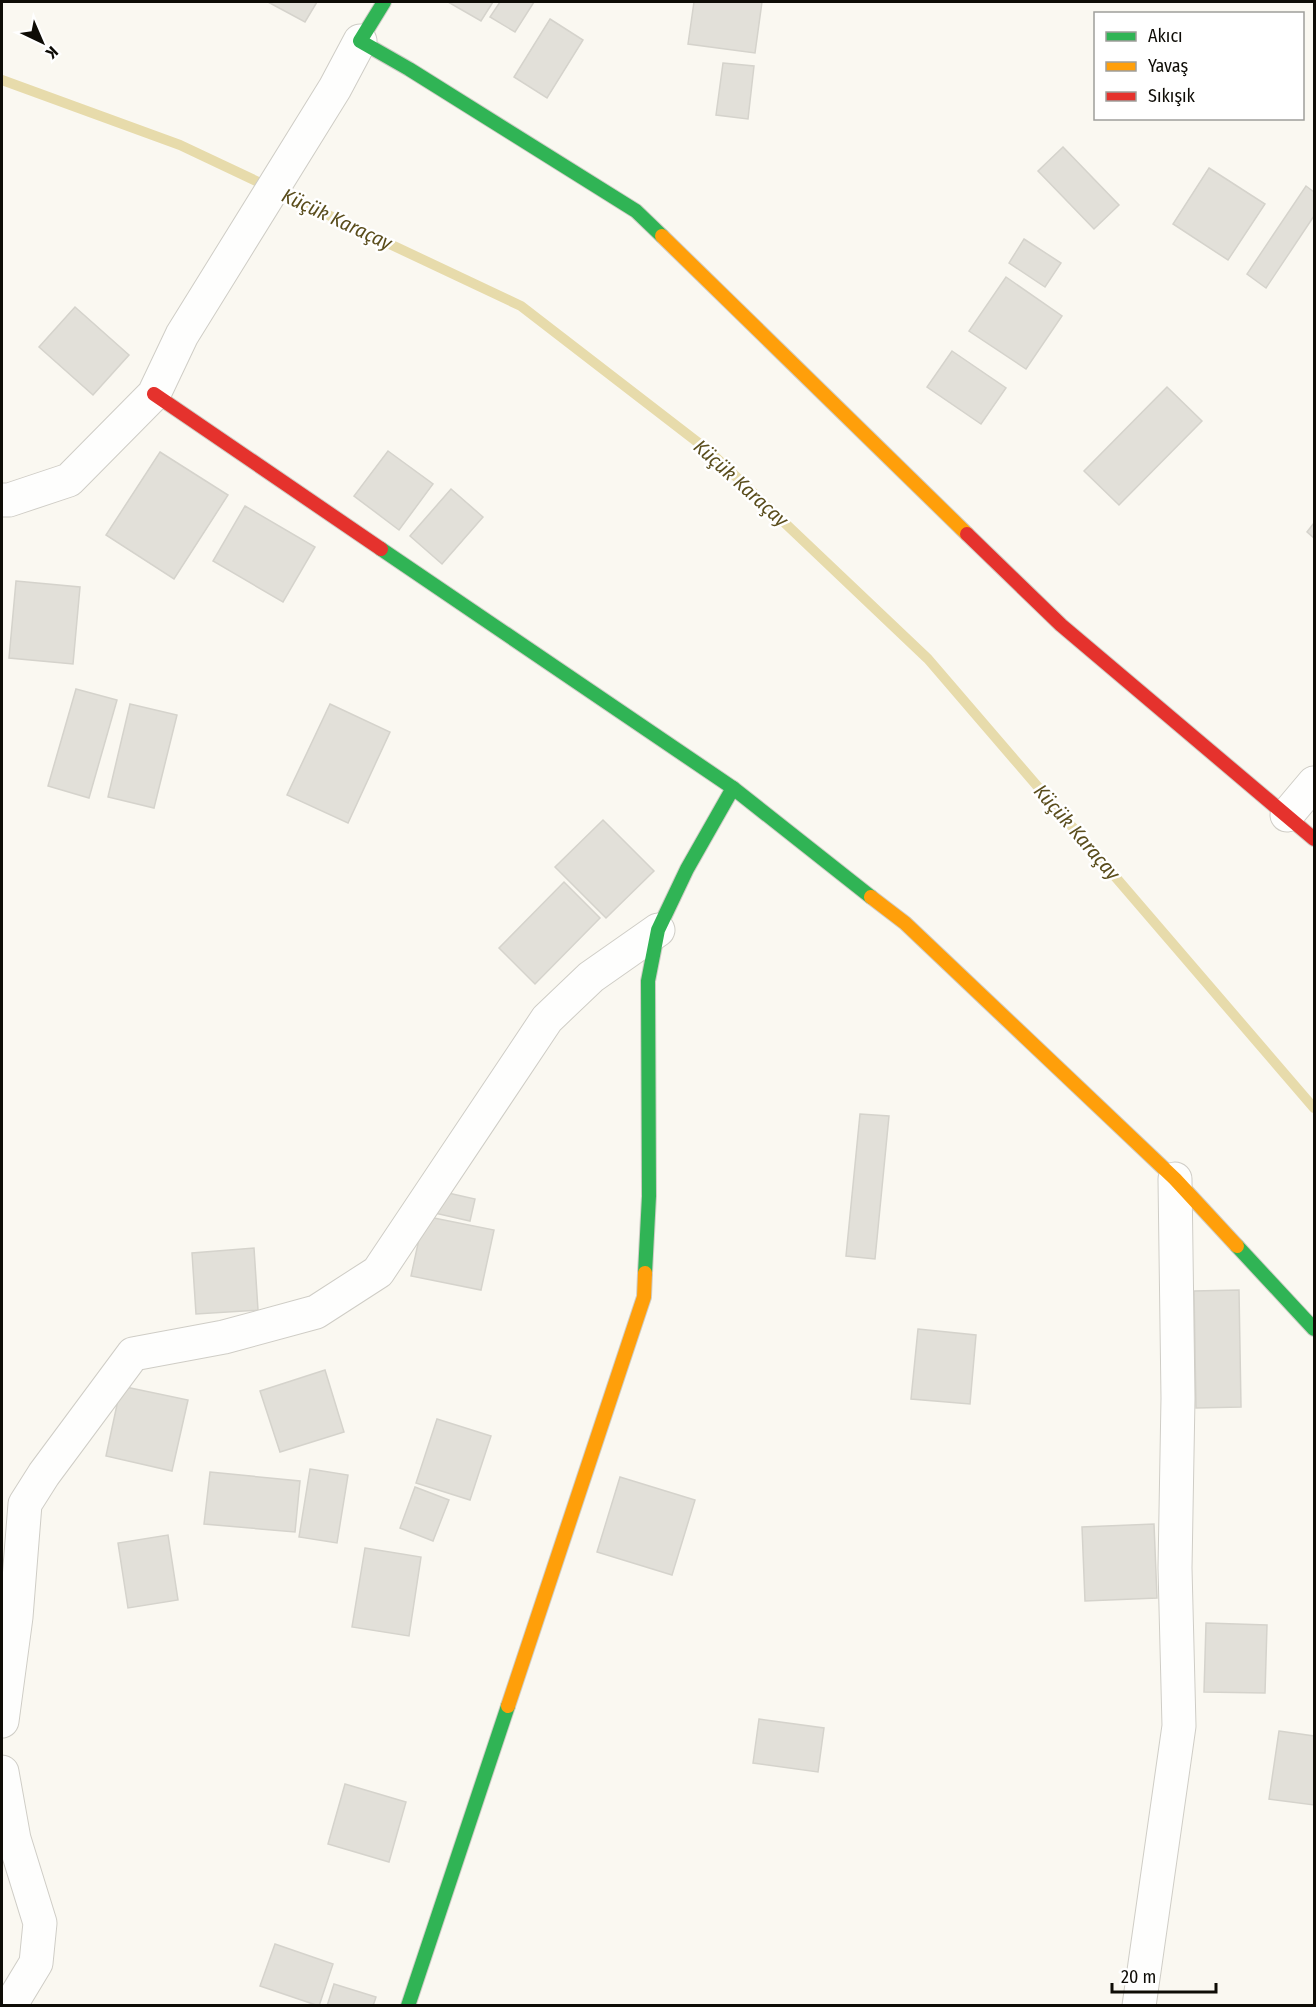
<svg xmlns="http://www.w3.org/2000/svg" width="1316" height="2007" font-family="'Fira Sans Condensed',sans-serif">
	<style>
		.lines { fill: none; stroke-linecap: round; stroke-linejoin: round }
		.stream { stroke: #e7dbab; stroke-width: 10 }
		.building { fill: #e2e0d9; stroke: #d5d3cc; stroke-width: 1.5 }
		.street-casing { stroke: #cfcdc6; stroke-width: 35 }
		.fast-casing { stroke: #cfcdc6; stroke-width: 16 }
		.slow-casing { stroke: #cfcdc6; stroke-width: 16 }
		.jam-casing { stroke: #cfcdc6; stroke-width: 16 }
		.street { stroke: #fefefd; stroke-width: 33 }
		.fast { stroke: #30b455; stroke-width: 14 }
		.slow { stroke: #ff9f0a; stroke-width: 14 }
		.jam { stroke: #e5322d; stroke-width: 14 }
		.labels { text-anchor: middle; stroke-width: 5; stroke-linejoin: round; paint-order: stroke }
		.water-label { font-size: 20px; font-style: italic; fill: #5a4d1c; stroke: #fff }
	</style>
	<rect width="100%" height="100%" fill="#faf8f1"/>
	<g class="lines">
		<polyline class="stream" points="2,80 180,145 521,306 709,451 928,659 1314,1108"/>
	</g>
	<g class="building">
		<polygon points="268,2 317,2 305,22"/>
		<polygon points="448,2 493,2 481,21"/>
		<polygon points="500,2 534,2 515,32 490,17"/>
		<polygon points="694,2 762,2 755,53 688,44"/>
		<polygon points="550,19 583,40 547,98 514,77"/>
		<polygon points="723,63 754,66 748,119 716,115"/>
		<polygon points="1063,147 1119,205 1094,229 1038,171"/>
		<polygon points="1209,168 1265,204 1228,260 1173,224"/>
		<polygon points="1306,186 1314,192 1314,216 1266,288 1247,274"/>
		<polygon points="1024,239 1061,263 1045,287 1009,263"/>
		<polygon points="1006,277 1062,316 1026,369 969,331"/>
		<polygon points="75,307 129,355 93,395 39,347"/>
		<polygon points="952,351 1006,388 981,424 927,387"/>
		<polygon points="1167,387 1202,421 1119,505 1084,471"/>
		<polygon points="388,451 433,484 399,530 354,496"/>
		<polygon points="160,452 228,495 174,579 106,535"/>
		<polygon points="451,489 483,517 442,564 410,536"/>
		<polygon points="245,506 315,547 283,602 213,561"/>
		<polygon points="1314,523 1314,538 1307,532"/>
		<polygon points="16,581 80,587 73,664 9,658"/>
		<polygon points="76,689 117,700 89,798 48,786"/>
		<polygon points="130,704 177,715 154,808 108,797"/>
		<polygon points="330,704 390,732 348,823 287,795"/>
		<polygon points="603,820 654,871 606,918 555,867"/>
		<polygon points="564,882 600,918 535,984 499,948"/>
		<polygon points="860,1114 889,1116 875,1259 846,1256"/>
		<polygon points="435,1190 475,1199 470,1221 430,1212"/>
		<polygon points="424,1216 494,1230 481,1290 411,1276"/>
		<polygon points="254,1248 258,1310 196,1314 192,1253"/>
		<polygon points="1239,1290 1241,1407 1196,1408 1194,1291"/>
		<polygon points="918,1329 976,1335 970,1404 911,1399"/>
		<polygon points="325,1370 344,1432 280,1452 260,1391"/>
		<polygon points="121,1386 188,1400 172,1471 106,1456"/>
		<polygon points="437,1419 491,1436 470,1500 416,1483"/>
		<polygon points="310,1469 348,1475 337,1543 299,1537"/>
		<polygon points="210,1472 300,1481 295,1532 204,1524"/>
		<polygon points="620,1477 695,1500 672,1575 597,1552"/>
		<polygon points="415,1487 449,1500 433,1541 400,1528"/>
		<polygon points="1154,1524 1157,1598 1085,1601 1082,1527"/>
		<polygon points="168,1535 178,1600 128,1608 118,1543"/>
		<polygon points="365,1548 421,1557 409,1636 352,1627"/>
		<polygon points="1206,1623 1267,1625 1265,1693 1204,1692"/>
		<polygon points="759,1719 824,1728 818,1772 753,1763"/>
		<polygon points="1279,1731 1314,1736 1314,1805 1269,1799"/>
		<polygon points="345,1784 406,1802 389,1862 328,1844"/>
		<polygon points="275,1944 333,1964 319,2006 260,1986"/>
		<polygon points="334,1984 376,1997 373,2006 327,2006"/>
	</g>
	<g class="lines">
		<defs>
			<g id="street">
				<polyline points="2,500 9,500 69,480 154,394 182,335 335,88 360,41"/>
				<polyline points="1287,815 1314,783"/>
				<polyline points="2,1721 16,1617 25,1504 44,1474 133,1354 224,1337 316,1312 378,1272 547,1019 591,977 658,930"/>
				<polyline points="2,1772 14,1839 40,1923 36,1963 10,2006"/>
				<polyline points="1139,2006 1179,1726 1175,1568 1178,1398 1175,1179"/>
			</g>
			<g id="fast">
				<polyline points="384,2 360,41 409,69 636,211 662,236"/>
				<polyline points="381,549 733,788 871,897"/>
				<polyline points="1237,1246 1314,1329"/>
				<polyline points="645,1273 649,1196 648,981 658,930 687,869 733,788"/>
				<polyline points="408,2006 508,1706"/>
			</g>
			<g id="slow">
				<polyline points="662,236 967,534"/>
				<polyline points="871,897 905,923 1175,1179 1237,1246"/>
				<polyline points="508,1706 644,1297 645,1273"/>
			</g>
			<g id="jam">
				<polyline points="154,394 381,549"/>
				<polyline points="967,534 1061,625 1314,839"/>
			</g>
		</defs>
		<use href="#street" class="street-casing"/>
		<use href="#fast" class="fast-casing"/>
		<use href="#slow" class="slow-casing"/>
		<use href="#jam" class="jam-casing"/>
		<use href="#street" class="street"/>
		<use href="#fast" class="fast"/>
		<use href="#slow" class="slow"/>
		<use href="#jam" class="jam"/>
	</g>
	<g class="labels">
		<g class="water-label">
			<text transform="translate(337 219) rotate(25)" y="7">Küçük Karaçay</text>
			<text transform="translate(741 483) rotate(42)" y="7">Küçük Karaçay</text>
			<text transform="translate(1077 832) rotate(49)" y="7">Küçük Karaçay</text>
		</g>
	</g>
	<rect width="1316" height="2007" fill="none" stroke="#0e0c06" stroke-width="6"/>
	<rect x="1094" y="12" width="210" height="108" fill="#ffffff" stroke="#9f9e9b" stroke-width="1.5"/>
	<rect x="1106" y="32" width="30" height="9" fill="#30b455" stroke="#9f9e9b" stroke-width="1.5"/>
	<text x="1148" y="42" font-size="18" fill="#0e0c06">Akıcı</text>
	<rect x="1106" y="62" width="30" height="9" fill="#ff9f0a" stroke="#9f9e9b" stroke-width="1.5"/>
	<text x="1148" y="72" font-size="18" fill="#0e0c06">Yavaş</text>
	<rect x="1106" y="92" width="30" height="9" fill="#e5322d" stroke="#9f9e9b" stroke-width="1.5"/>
	<text x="1148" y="102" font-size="18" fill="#0e0c06">Sıkışık</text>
	<g transform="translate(42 42) rotate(136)" stroke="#ffffff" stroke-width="4.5" paint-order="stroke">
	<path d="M0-4.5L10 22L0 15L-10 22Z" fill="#0e0c06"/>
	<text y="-9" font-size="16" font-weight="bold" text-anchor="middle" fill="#0e0c06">K</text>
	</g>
	<path d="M1112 1983v9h104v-9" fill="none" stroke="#0e0c06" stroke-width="3"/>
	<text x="1121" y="1983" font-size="18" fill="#0e0c06" stroke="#ffffff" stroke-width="4.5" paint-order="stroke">20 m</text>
</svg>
